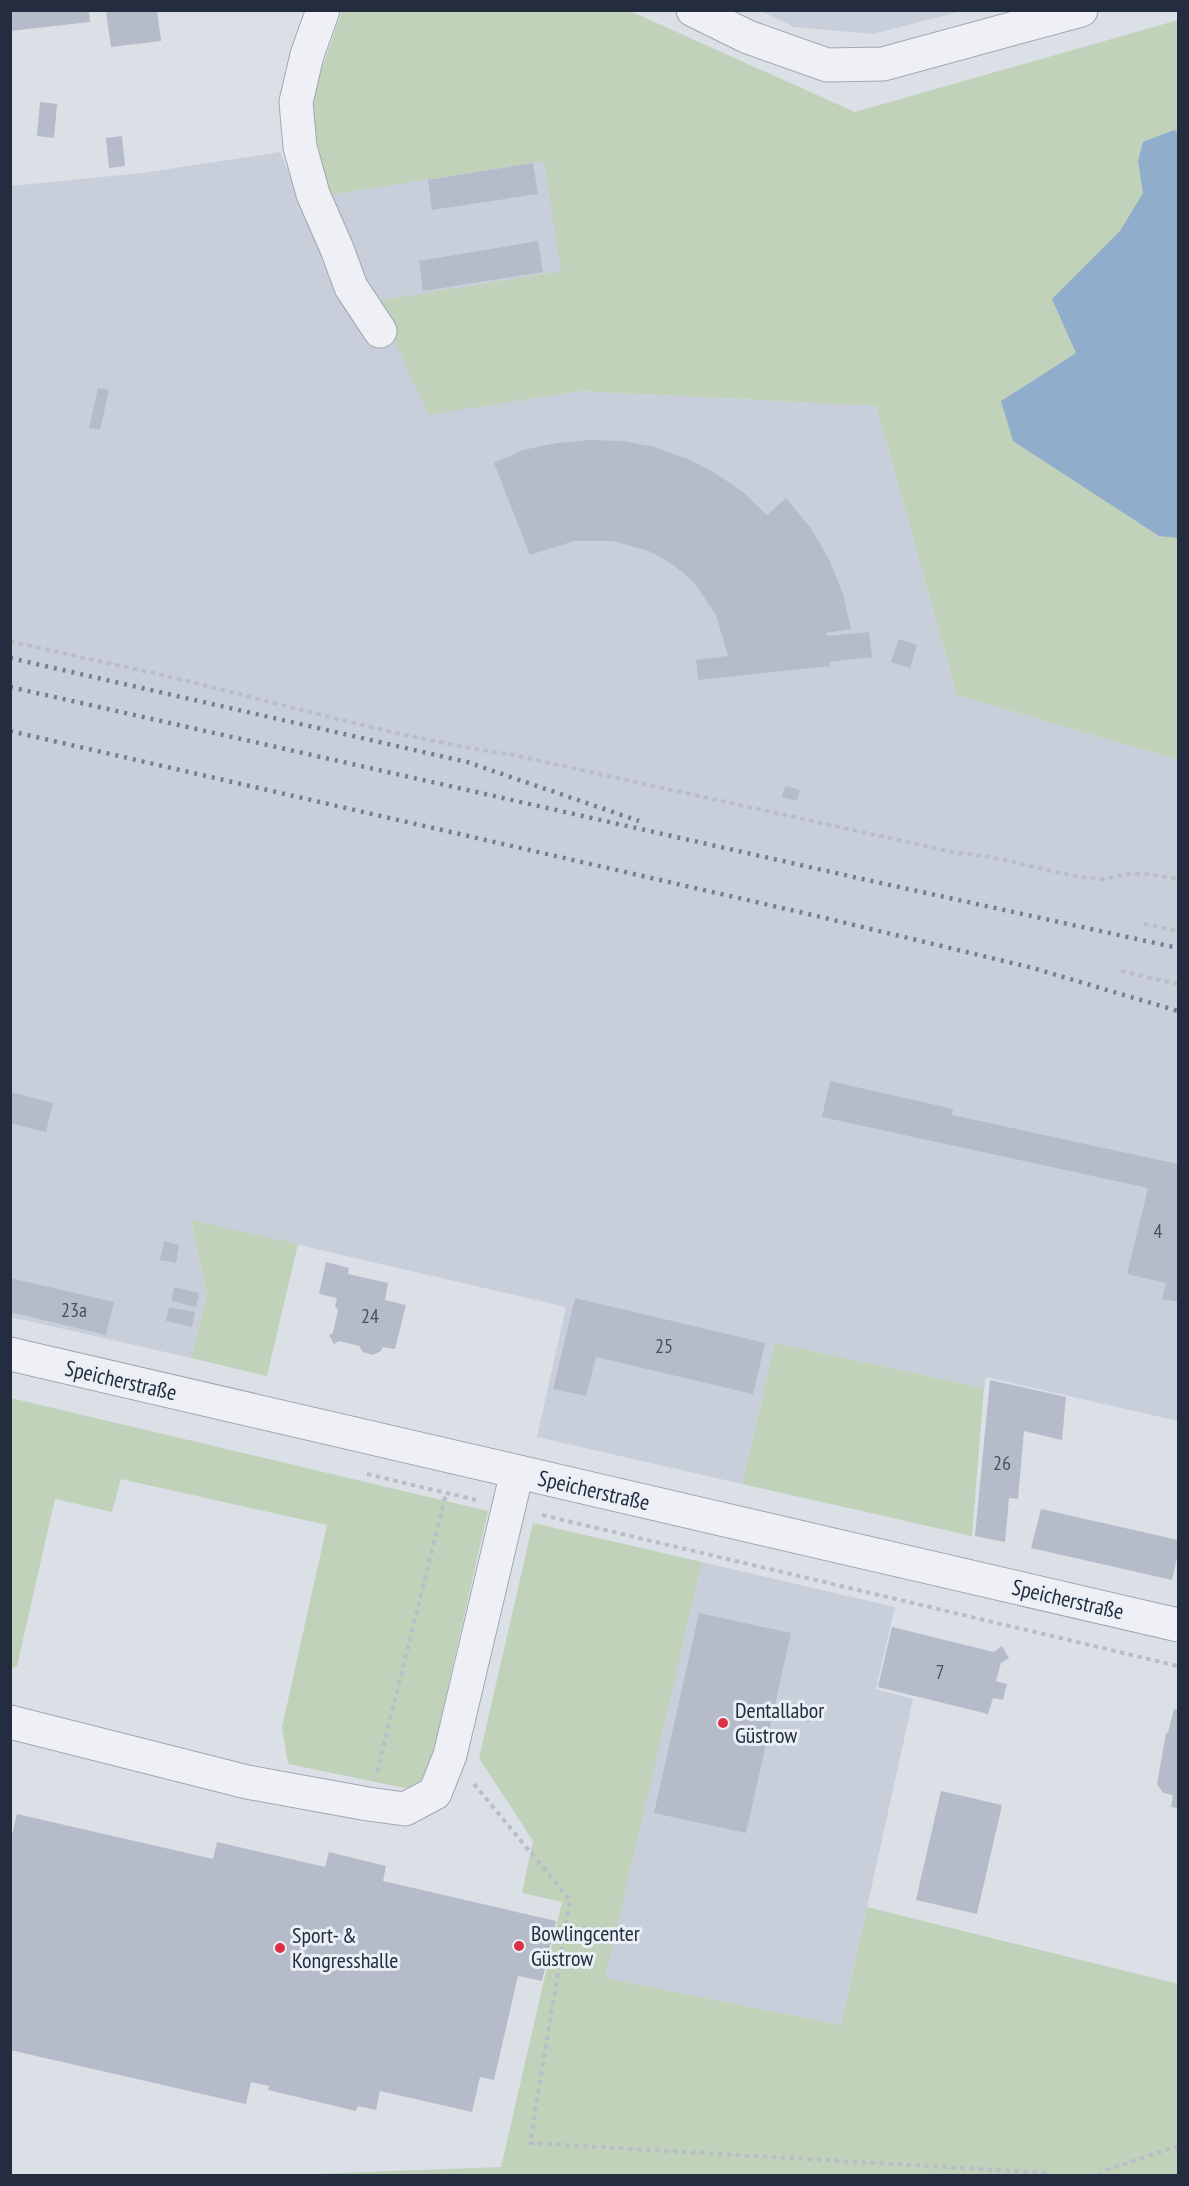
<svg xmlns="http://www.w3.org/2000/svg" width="1189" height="2186" font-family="'PT Sans Narrow',sans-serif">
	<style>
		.built { fill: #c9cfda }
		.green { fill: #c1d2bb }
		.water { fill: #91adcc }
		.building { fill: #b5bbc8 }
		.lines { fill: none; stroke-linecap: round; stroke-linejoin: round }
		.minor-casing { stroke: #a0a7b1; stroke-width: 35 }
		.path { stroke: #b9bdc6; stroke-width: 4; stroke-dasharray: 4.5 4.5; stroke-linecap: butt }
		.minor { stroke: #eef0f5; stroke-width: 33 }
		.rail { stroke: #737e93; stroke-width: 4.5; stroke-dasharray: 3 6; stroke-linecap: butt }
		.poi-dot { fill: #dd3047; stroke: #eaeff5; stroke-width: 2 }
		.labels { text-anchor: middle; stroke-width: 6; stroke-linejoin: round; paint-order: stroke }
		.number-label { font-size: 20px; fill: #485061 }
		.street-label { font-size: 22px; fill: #232d3f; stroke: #eaeff5 }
		.poi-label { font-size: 22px; fill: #232d3f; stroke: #eaeff5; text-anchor: start }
	</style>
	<rect width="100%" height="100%" fill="#dbe0e7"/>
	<g class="built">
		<polygon points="761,11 962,11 873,34 794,27"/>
		<polygon points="280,152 319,246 365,340 389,327 429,414 579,391 876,406 957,695 1178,760 1178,1421 986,1377 984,1388 775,1343 742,1484 537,1437 566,1307 191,1220 207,1295 191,1358 11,1317 11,186 142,173"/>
		<polygon points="544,160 562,271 376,301 323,196"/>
		<polygon points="702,1562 895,1607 876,1689 913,1699 841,2025 604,1978"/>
	</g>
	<g class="green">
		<polygon points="342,11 630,11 855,112 1178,20 1178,760 957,695 876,406 579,391 429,415 376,301 561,271 544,161 323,196 308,136 311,99"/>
		<polygon points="191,1220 298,1244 267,1376 191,1358 207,1295"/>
		<polygon points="775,1343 984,1388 972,1536 742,1484"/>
		<polygon points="11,1398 488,1511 429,1770 421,1786 405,1788 288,1764 282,1727 327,1525 121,1479 112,1512 55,1499 17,1666 11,1669"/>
		<polygon points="533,1523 702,1562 605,1978 841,2025 867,1907 1178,1984 1178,2175 283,2175 501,2167 562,1902 522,1893 533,1841 479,1758"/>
	</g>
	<polygon class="water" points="1174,130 1178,132 1178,538 1159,536 1013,441 1001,401 1076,353 1052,299 1120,231 1143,193 1138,161 1143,142"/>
	<g class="building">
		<polygon points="10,10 89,10 90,22 10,31"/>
		<polygon points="157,10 161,41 111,47 106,11"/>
		<polygon points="40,102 57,104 54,138 37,136"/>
		<polygon points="122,136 125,166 109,168 106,138"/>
		<polygon points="533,163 538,194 432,210 428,180"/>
		<polygon points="538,241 543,272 423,291 419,261"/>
		<polygon points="98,388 109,390 100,430 89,428"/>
		<polygon points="590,440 622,441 655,447 688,459 717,474 744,493 767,515 786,498 810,527 829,559 843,594 851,629 826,633 826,636 869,632 872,657 829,662 830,666 698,680 696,660 728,656 716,615 695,584 681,571 664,559 649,551 612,541 574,541 530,555 494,463 523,450 557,443"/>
		<polygon points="899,639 917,645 910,668 891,662"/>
		<polygon points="785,786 800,790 797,801 782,797"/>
		<polygon points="830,1081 953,1109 952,1115 1178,1164 1178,1302 1162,1299 1166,1283 1127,1274 1148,1188 822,1117"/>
		<polygon points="10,1092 53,1103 46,1132 10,1123"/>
		<polygon points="164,1241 179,1245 176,1263 160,1260"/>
		<polygon points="326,1262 349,1268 348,1274 388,1283 385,1300 406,1305 395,1349 383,1347 381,1351 373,1355 363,1352 359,1346 339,1341 334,1344 329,1335 333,1333 338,1310 335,1306 337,1298 319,1294"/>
		<polygon points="10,1278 114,1302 106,1335 10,1312"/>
		<polygon points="174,1287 199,1293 196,1307 171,1301"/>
		<polygon points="575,1298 765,1343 753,1394 596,1357 586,1396 553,1389"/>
		<polygon points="169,1307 195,1312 192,1327 166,1321"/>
		<polygon points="990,1380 1066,1397 1062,1440 1024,1431 1018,1499 1009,1498 1005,1542 975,1536"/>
		<polygon points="1041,1509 1178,1540 1178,1554 1172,1580 1031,1548"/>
		<polygon points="699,1613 791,1633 746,1833 654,1813"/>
		<polygon points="892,1627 994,1652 1002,1646 1009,1658 1001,1663 996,1681 1007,1684 1003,1700 993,1698 988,1714 878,1687"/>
		<polygon points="1174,1709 1178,1710 1178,1808 1171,1807 1173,1795 1163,1793 1157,1784 1166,1733 1168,1733"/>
		<polygon points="941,1791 1002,1805 977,1914 916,1900"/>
		<polygon points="17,1814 213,1859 217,1842 325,1867 329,1852 386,1866 383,1881 556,1921 542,1981 518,1976 494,2080 480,2077 472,2112 380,2091 376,2110 358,2106 356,2111 268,2090 269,2086 251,2082 246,2104 10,2050 10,1843"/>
	</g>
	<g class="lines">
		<defs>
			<g id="minor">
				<polyline points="323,10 307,55 296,102 300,147 313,194 337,249 351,287 380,331"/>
				<polyline points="693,10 748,37 827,65 883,64 1081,10"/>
				<polyline points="10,1354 1178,1625"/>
				<polyline points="10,1722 247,1782 368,1804 405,1809 435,1793 450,1755 517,1472"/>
			</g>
		</defs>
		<use href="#minor" class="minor-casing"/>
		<g class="path">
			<path d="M10,641c67,16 134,29 201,46 100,25 200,53 302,68l444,98c48,3 92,21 140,26 10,1 21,-4 31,-5 16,-2 35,3 50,5"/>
			<polyline points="1144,924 1178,931"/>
			<polyline points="1121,971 1178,984"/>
			<polyline points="367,1474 476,1500"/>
			<polyline points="542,1515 1178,1666"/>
			<polyline points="377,1772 446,1494"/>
			<polyline points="474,1784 570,1900 530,2143 1049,2173 1049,2176"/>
			<polyline points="1099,2176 1106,2170 1178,2146"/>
		</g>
		<use href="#minor" class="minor"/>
		<g class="rail">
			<polyline points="10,658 467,762 639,821"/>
			<polyline points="10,687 867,880 1178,948"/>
			<polyline points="10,731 804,913 1033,968 1178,1011"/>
		</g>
	</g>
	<g class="poi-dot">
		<circle cx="723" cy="1723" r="6"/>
		<circle cx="519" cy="1946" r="6"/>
		<circle cx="280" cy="1948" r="6"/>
	</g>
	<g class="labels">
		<g class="number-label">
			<text x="1158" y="1238">4</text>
			<text x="74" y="1317">23a</text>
			<text x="370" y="1323">24</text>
			<text x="664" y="1353">25</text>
			<text x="1002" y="1470">26</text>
			<text x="940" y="1679">7</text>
		</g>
		<g class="street-label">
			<text transform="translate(121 1380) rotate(13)" y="8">Speicherstraße</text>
			<text transform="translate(594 1490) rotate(13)" y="8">Speicherstraße</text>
			<text transform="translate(1068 1599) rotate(13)" y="8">Speicherstraße</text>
		</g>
		<g class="poi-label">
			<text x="735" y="1718">Dentallabor<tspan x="735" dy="25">Güstrow</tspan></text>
			<text x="531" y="1941">Bowlingcenter<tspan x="531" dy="25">Güstrow</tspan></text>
			<text x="292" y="1943">Sport- &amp;<tspan x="292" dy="25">Kongresshalle</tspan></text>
		</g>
	</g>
	<rect width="1189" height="2186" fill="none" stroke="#232d3f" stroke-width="24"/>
</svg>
